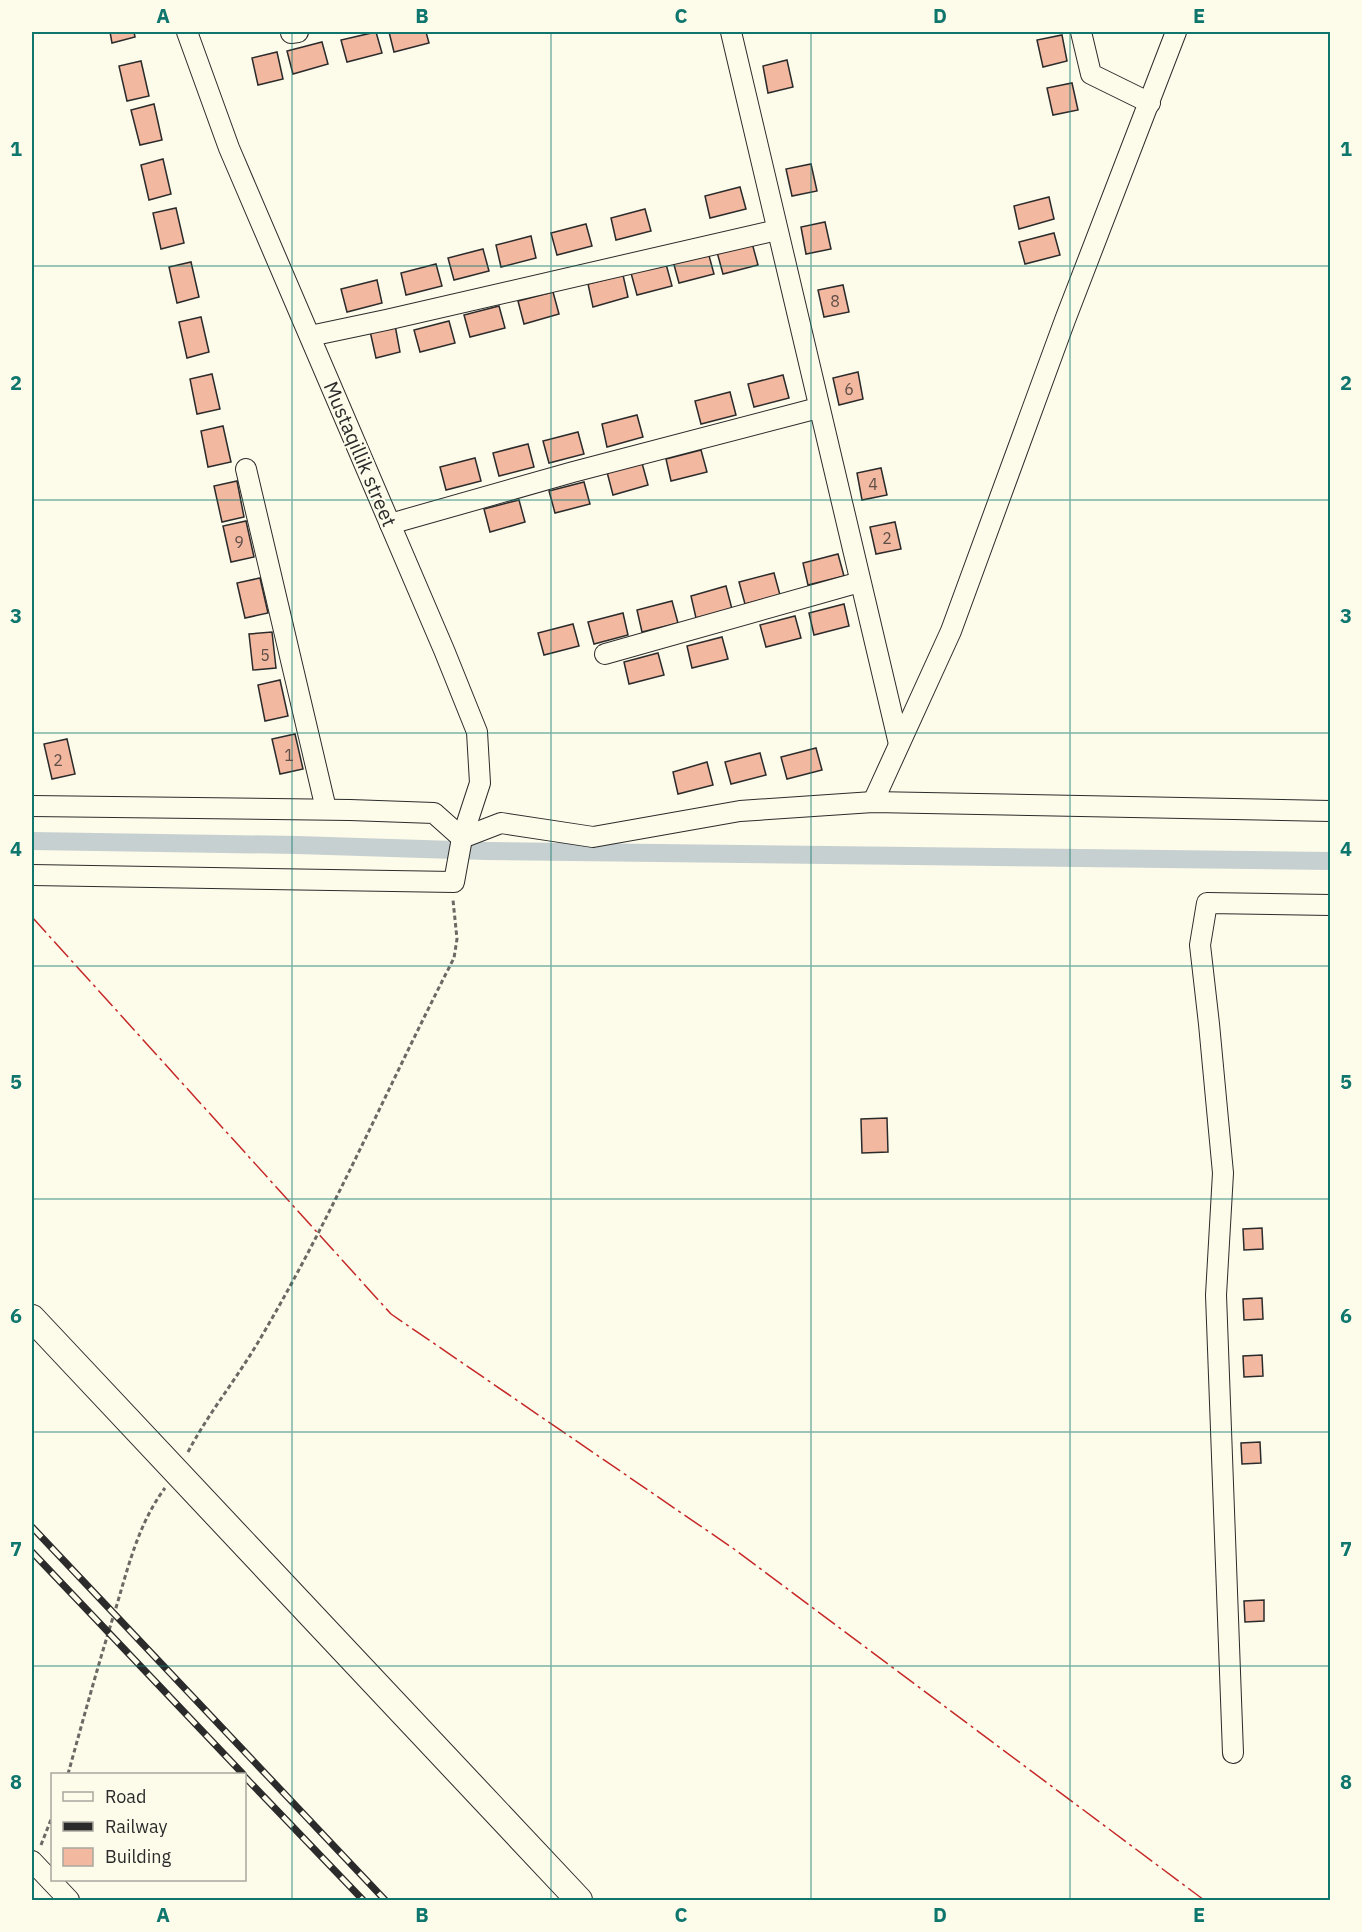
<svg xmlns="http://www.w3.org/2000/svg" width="1362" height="1932" font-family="'IBM Plex Sans',sans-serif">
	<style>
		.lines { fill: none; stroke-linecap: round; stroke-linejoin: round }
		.canal { stroke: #c7d0d0; stroke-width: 18 }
		.building { fill: #f2b8a0; stroke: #2b2b2b; stroke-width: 1.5 }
		.minor-casing { stroke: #2b2b2b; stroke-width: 22 }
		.major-casing { stroke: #2b2b2b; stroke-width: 28 }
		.path { stroke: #6a6964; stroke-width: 3; stroke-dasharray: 4.5 3; stroke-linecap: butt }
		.minor { stroke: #fdfbea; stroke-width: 20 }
		.major { stroke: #fdfbea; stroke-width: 26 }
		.rail-casing { stroke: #2b2b2b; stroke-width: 7 }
		.rail { stroke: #fdfbea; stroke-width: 4.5; stroke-dasharray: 14; stroke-linecap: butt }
		.power { stroke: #c62828; stroke-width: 1.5; stroke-dasharray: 21 4.5 3 4.5; stroke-linecap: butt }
		.grid { fill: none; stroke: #0f766e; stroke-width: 1.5; stroke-opacity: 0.55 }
		.labels { text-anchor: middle; stroke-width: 4.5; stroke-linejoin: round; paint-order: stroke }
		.number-label { font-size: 16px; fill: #5d4e48 }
		.street-label { font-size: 20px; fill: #2b2b2b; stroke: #fdfbea }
		.neatline { fill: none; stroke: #0f766e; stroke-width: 2 }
		.grid-label { font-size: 20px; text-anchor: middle; font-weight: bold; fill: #0f766e }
	</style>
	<rect width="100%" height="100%" fill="#fdfbea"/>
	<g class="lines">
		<polyline class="canal" points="32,841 297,845 486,851 1330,861"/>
	</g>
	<g class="building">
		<polygon points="110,32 134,32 135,37 112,43"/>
		<polygon points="376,32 382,53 347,62 341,40"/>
		<polygon points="389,32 426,32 429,43 394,52"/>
		<polygon points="1062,35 1067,61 1043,67 1037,40"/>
		<polygon points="322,42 328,64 293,74 287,51"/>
		<polygon points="277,52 283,79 258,85 252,58"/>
		<polygon points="787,60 793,87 768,93 763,66"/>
		<polygon points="141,61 149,96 127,101 119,66"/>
		<polygon points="1072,83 1078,110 1053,115 1047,88"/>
		<polygon points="154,104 162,140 140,145 131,110"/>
		<polygon points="163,159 171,194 149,200 141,165"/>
		<polygon points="811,164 817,191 792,196 786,169"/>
		<polygon points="740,187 746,209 710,218 705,196"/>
		<polygon points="1049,197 1054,219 1019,229 1014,206"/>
		<polygon points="176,208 184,243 161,249 153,213"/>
		<polygon points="645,209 651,231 616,240 611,218"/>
		<polygon points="825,222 831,249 806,254 801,227"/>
		<polygon points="586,224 592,246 557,255 551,233"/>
		<polygon points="1054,233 1060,255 1025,264 1019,242"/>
		<polygon points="531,236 536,258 501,267 496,245"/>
		<polygon points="752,243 758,265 723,274 717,252"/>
		<polygon points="483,249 489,271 454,280 448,258"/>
		<polygon points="708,252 714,274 679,283 673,261"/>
		<polygon points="191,262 199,297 177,303 169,267"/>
		<polygon points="436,264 442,286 406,295 401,273"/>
		<polygon points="666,264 672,286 637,295 631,273"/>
		<polygon points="623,275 628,297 593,307 588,284"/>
		<polygon points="377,280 382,303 347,312 341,289"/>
		<polygon points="843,285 849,312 824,317 818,290"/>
		<polygon points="553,292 559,314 524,324 518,301"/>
		<polygon points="499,306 505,328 470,337 464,315"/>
		<polygon points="201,317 209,352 187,358 179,322"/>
		<polygon points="449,321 455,343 420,352 414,330"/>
		<polygon points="395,325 400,352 376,358 370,331"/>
		<polygon points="858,372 863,399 839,405 833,378"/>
		<polygon points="212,374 220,409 197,414 190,379"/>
		<polygon points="783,375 789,398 754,407 748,384"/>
		<polygon points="730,392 736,415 701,424 695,401"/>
		<polygon points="637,415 643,437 607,447 602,424"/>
		<polygon points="223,426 231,462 208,467 201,431"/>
		<polygon points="578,432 584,454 549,463 543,441"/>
		<polygon points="528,444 534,467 499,476 493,453"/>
		<polygon points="701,450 707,472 671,481 666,459"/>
		<polygon points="475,458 481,481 446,490 440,467"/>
		<polygon points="642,463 648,485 613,495 607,472"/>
		<polygon points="881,468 887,495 862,500 857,473"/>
		<polygon points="237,481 244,517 222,522 214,486"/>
		<polygon points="584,482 590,504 555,513 549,491"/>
		<polygon points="519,500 525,522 490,532 484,509"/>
		<polygon points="246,521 254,557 231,562 223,526"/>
		<polygon points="895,522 901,549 876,554 870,527"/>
		<polygon points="838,554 844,576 808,585 803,563"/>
		<polygon points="774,573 780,595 745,604 739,582"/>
		<polygon points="260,578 268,613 245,618 237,583"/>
		<polygon points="726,586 732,609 696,618 691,596"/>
		<polygon points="672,601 678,623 642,632 637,610"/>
		<polygon points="844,604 849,626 814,635 809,613"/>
		<polygon points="623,613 628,635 594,644 588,622"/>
		<polygon points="795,616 801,638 766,647 760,625"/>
		<polygon points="573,624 579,646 544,655 538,633"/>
		<polygon points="272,632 276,668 253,670 249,634"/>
		<polygon points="722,637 728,659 692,668 687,646"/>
		<polygon points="658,653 664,675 629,684 624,662"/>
		<polygon points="280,680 288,716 265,721 258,685"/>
		<polygon points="295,734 303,769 280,774 272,739"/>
		<polygon points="67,739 75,774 52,779 44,744"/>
		<polygon points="816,748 822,770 787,779 781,757"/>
		<polygon points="760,753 766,775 731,784 725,762"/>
		<polygon points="707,762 713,785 678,794 673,772"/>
		<polygon points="887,1118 888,1152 862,1153 861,1119"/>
		<polygon points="1262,1228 1263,1249 1244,1250 1243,1229"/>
		<polygon points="1262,1298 1263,1319 1244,1320 1243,1299"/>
		<polygon points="1262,1355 1263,1376 1244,1377 1243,1356"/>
		<polygon points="1260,1442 1261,1463 1242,1464 1241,1443"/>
		<polygon points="1264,1600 1264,1621 1245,1622 1244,1601"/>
	</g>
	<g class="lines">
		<defs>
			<g id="minor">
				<polyline points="731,32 899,744"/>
				<polyline points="1081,32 1091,74 1150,103"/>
				<polyline points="291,33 298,32"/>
				<polyline points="310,336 386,320 777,230"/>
				<polyline points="246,469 326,809"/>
				<polyline points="390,524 573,472 818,408"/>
				<polyline points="605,654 860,582"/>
				<polyline points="873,802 951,631 1065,320 1176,32"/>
				<polyline points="32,806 350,810 434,813 462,838"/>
				<polyline points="462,838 501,823 593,837 740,811 873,802 1330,811"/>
				<polyline points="32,875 454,882 462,838 480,783 477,732 444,650 229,148 187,32"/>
				<polyline points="1233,1753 1216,1295 1223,1173 1209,1024 1200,945 1207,903 1330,905"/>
				<polyline points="32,1861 69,1900"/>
			</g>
			<polyline id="major" points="32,1318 579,1900"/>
		</defs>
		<use href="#minor" class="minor-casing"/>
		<use href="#major" class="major-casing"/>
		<g class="path">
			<path d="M188,1452c20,-38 47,-71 69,-108 74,-124 131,-258 197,-386l3,-19 -4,-39"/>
			<path d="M68,1774c15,-54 30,-109 47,-163 13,-43 23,-87 50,-123"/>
			<polyline points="41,1845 52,1817"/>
		</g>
		<use href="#minor" class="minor"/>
		<use href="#major" class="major"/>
		<defs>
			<g id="rail">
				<polyline points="32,1527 385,1900"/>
				<polyline points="32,1552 243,1774"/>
				<polyline points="244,1776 363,1900"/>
			</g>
		</defs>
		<use href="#rail" class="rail-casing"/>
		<use href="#rail" class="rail"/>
		<polyline class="power" points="32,917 391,1314 734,1549 1204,1900"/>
	</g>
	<path class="grid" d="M292,32v1868M551,32v1868M811,32v1868M1070,32v1868M32,266h1298M32,500h1298M32,733h1298M32,966h1298M32,1199h1298M32,1432h1298M32,1666h1298"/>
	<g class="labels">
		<g class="number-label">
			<text x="835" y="307">8</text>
			<text x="849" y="395">6</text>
			<text x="873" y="490">4</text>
			<text x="887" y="544">2</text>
			<text x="239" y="548">9</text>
			<text x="265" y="661">5</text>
			<text x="289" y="761">1</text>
			<text x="58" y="766">2</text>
		</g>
		<g class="street-label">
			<text transform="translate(360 454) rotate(67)" y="7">Mustaqillik street</text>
		</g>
	</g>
	<rect width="1362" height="1932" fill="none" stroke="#fdfbea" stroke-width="66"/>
	<rect x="51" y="1773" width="195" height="108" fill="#fdfbea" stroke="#a9a89e" stroke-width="1.5"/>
	<rect x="63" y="1792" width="30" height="9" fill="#fdfbea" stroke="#a9a89e" stroke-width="1.5"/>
	<text x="105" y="1803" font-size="18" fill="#2b2b2b">Road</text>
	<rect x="63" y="1822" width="30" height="9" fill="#2b2b2b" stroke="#a9a89e" stroke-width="1.5"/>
	<text x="105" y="1833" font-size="18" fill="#2b2b2b">Railway</text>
	<rect x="63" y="1848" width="30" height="18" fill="#f2b8a0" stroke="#a9a89e" stroke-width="1.5"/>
	<text x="105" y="1863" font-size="18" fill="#2b2b2b">Building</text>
	<rect x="33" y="33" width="1296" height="1866" class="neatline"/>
	<g class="grid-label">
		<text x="163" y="23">A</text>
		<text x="422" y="23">B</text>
		<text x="681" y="23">C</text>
		<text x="940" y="23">D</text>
		<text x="1199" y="23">E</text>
		<text x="16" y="156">1</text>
		<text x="1346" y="156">1</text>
		<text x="16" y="390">2</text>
		<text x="1346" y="390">2</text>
		<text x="16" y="623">3</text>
		<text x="1346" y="623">3</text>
		<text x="16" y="856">4</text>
		<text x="1346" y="856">4</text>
		<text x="16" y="1089">5</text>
		<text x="1346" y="1089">5</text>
		<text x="16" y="1323">6</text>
		<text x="1346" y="1323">6</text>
		<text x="16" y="1556">7</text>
		<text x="1346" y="1556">7</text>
		<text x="16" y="1789">8</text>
		<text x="1346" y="1789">8</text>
		<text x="163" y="1922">A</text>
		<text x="422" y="1922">B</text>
		<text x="681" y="1922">C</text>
		<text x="940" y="1922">D</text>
		<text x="1199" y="1922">E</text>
	</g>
</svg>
